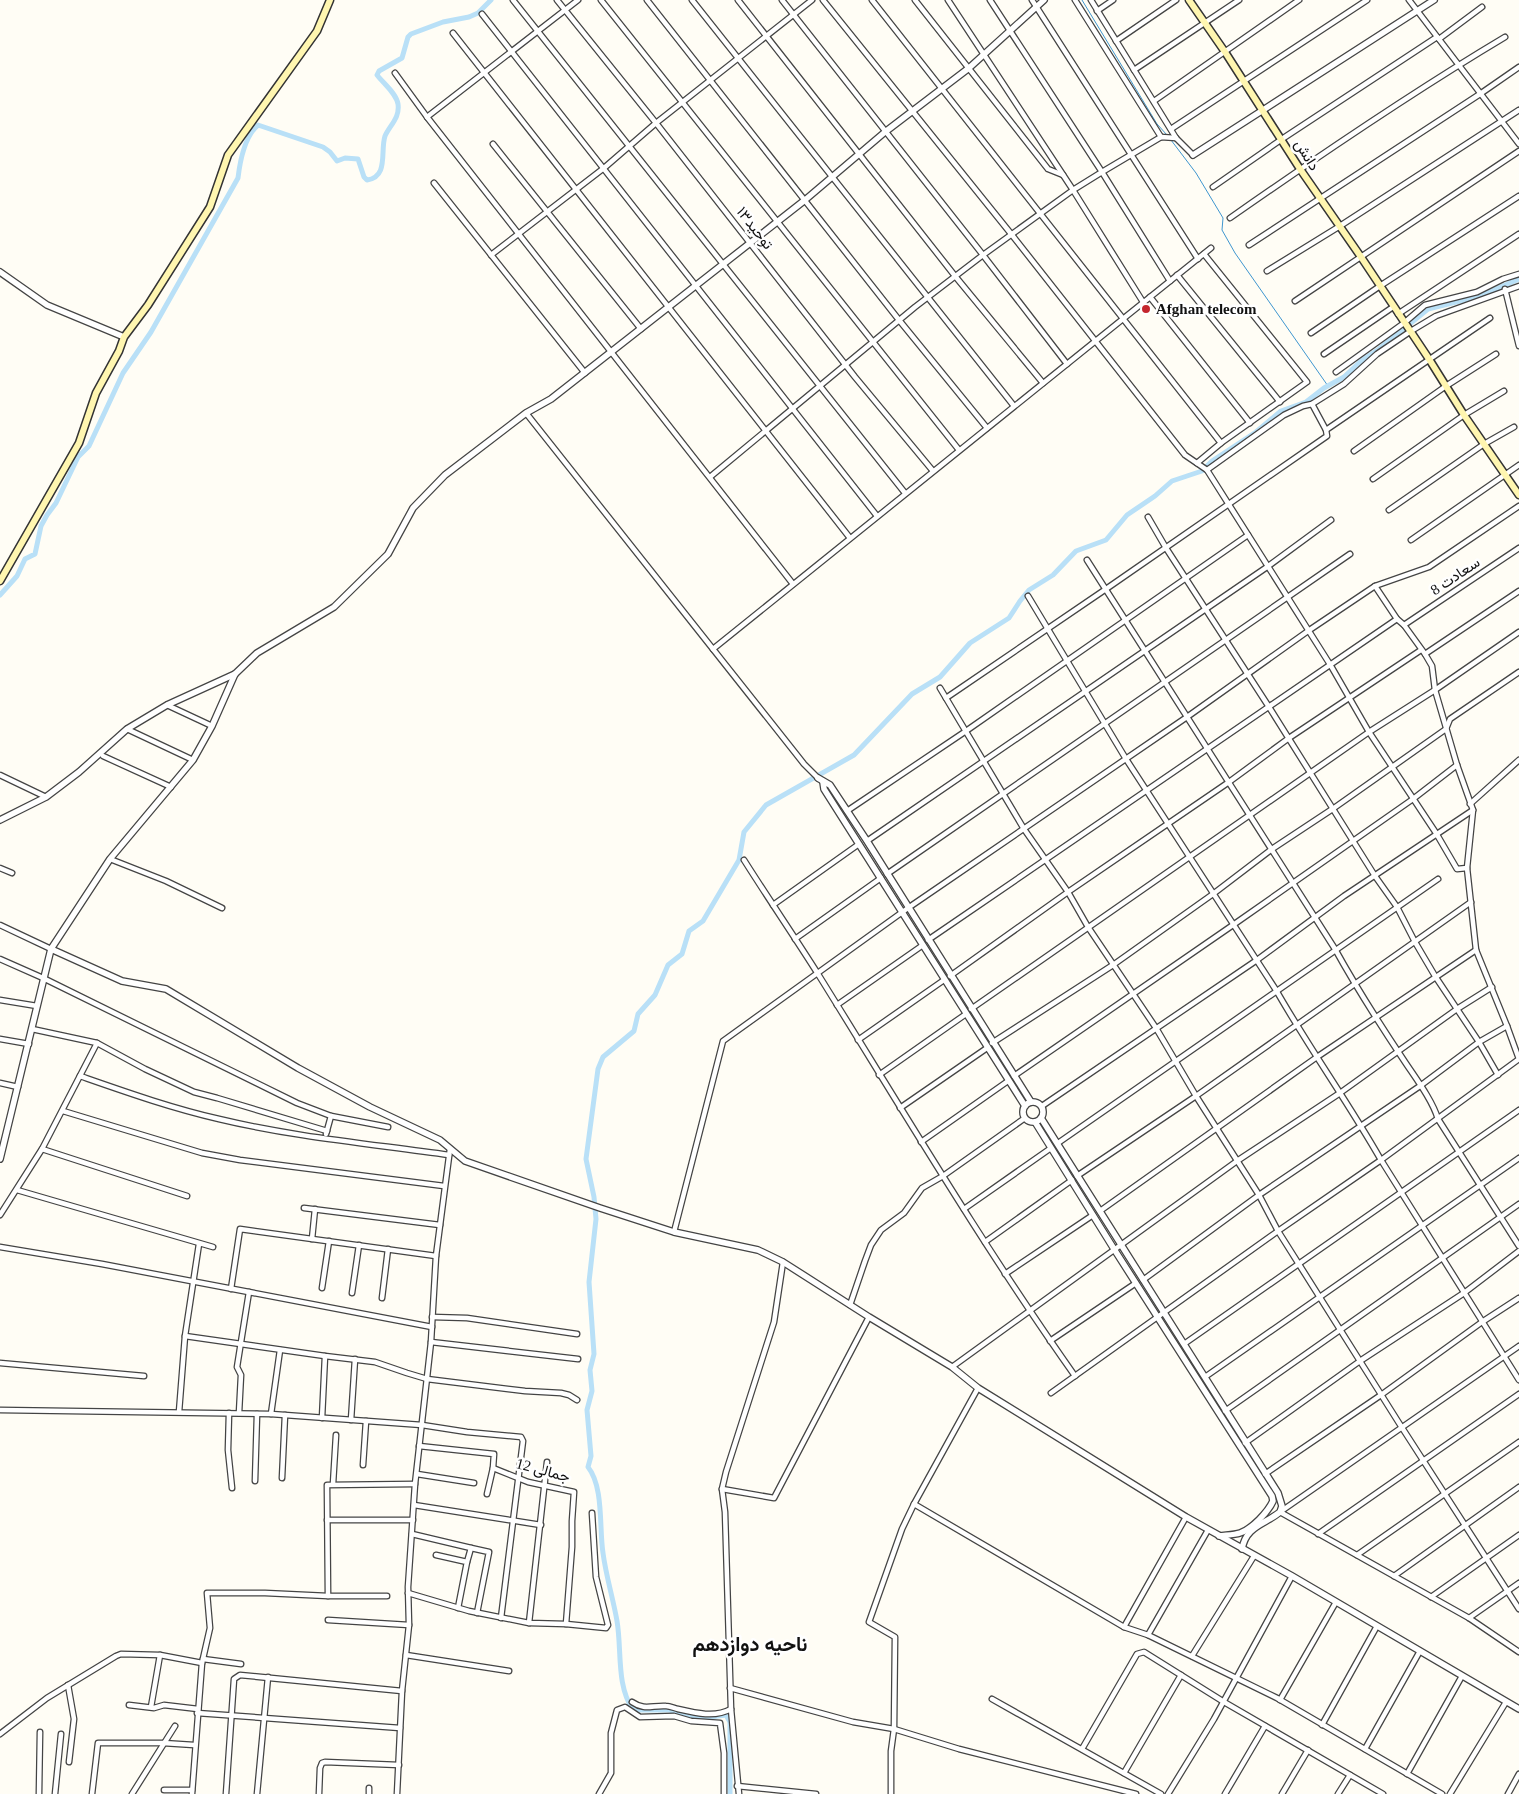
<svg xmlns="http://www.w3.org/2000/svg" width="1519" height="1794" font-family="'Times New Roman',Vazirmatn,serif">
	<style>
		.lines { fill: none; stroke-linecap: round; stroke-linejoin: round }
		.stream { stroke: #3f96cf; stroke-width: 1 }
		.canal { stroke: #b9e0f7; stroke-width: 5 }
		.minor-casing { stroke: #444; stroke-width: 7 }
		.tertiary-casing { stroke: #444; stroke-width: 8 }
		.secondary-casing { stroke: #333; stroke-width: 9 }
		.minor { stroke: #fff; stroke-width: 4.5 }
		.tertiary { stroke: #fff; stroke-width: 5.5 }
		.secondary { stroke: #fff6b0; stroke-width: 6 }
		.poi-dot { fill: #c4262e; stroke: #fff; stroke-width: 2 }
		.labels { text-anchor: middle; stroke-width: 5; stroke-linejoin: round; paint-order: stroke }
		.street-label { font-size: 15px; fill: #111; stroke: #fff }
		.poi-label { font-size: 15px; font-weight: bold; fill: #111; stroke: #fff; text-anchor: start }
		.district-label { font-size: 20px; font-weight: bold; fill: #111; stroke: #fff }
	</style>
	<rect width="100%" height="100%" fill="#fffdf5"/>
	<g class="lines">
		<g class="stream">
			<polyline points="1082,0 1157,124 1167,135"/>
			<polyline points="1171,140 1196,173 1223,218 1222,230 1235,253 1328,386"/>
		</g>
		<g class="canal">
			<path d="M0,595l17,-19 8,-17 10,-5 6,-28 6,-11 9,-12 22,-46 11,-11 34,-73 28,-41 87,-154c2,-17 6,-41 20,-53l65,22 7,5 7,9 8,-3 13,1 6,18 3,3c22,-3 13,-29 18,-44 5,-11 15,-18 13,-32 -2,-11 -14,-20 -21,-29l2,-4 23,-13 6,-21 3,-3 32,-12 26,-5 9,-4 13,-13"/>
			<path d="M730,1794v-72l-4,-7 -23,3 -34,-8h-36c-17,-25 -11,-60 -16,-89 -4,-23 -11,-45 -14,-68 -4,-25 1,-66 -15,-86l3,-11 -4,-46 5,-19 -2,-21 4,-16 -5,-72 7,-63 -2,-22 -8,-38 12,-90 5,-12 31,-26 4,-17 17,-19 13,-30 14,-11 7,-23 14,-10 36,-61 5,-28 22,-27 88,-50 58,-61 28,-17 30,-34 39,-25 11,-17 9,-11 24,-15 23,-24 30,-11 21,-25 28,-19 17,-15 30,-10 10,-10 44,-29 25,-21 25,-9 18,-14 20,-11 17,-16 18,-12 49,-40 52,-13 39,-17"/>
		</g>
		<defs>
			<g id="minor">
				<polyline points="513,0 905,493"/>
				<polyline points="557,0 656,123 855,377 933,471"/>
				<polyline points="601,0 959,450"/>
				<polyline points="647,0 899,320 987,428"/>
				<polyline points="692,0 1014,406"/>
				<polyline points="738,0 955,276 1043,383"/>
				<polyline points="782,0 983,255 1067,364"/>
				<polyline points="823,0 1012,235 1185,455 1207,470 1331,666 1369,732 1436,833 1457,869 1467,868"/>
				<polyline points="872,0 1221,443"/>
				<polyline points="915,0 1048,169 1063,175"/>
				<polyline points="948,0 1073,190 1143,302"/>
				<polyline points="990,0 1102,172 1170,281"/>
				<polyline points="1032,0 1198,259"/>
				<polyline points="1075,0 1161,137"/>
				<polyline points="1091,0 1176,138 1193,155"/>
				<polyline points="1409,0 1519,144"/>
				<polyline points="1097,11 1113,0"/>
				<polyline points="482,14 877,516"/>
				<polyline points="453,33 850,538"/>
				<polyline points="1439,39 1482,7"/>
				<polyline points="1116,41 1176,0"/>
				<polyline points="1134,70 1239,0"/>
				<polyline points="395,73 427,117 793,584"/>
				<polyline points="1154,101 1299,0"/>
				<polyline points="427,117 578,0"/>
				<polyline points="1171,129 1367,0"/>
				<polyline points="493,144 641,329"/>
				<polyline points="434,183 585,373"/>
				<polyline points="1213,187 1282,139 1437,37"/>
				<path d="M1230,218c90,-63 181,-125 275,-181"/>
				<polyline points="1249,245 1480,94 1519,67"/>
				<polyline points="491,255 604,168 656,123 812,0"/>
				<polyline points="1267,271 1340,226 1519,110"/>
				<polyline points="1177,275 1280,402"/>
				<polyline points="1505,289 1519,346"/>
				<polyline points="1150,297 1250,423"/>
				<polyline points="1295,301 1519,151"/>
				<polyline points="1398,314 1519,234"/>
				<polyline points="1311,333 1380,286 1519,196"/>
				<polyline points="1324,354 1393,307"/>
				<polyline points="1336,372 1404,323 1425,305 1477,292 1503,279 1519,274"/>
				<polyline points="526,413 804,764 818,778"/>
				<polyline points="1326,430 1490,318"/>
				<polyline points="1354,451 1446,386 1496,354"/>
				<polyline points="1197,463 1221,443 1307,382 1204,254"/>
				<polyline points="1207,470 1284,415 1303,406 1312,404 1344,384 1377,354 1411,331 1436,316 1519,286"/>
				<polyline points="710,477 915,307 983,255 1073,190 1102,172 1161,137 1176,138"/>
				<polyline points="1373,479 1464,415 1504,391"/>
				<polyline points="1389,510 1484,444 1514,427"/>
				<polyline points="1148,517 1166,548 1269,707 1375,876 1397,907 1415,942 1435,976 1479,1042 1498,1075"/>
				<polyline points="1411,540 1519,465"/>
				<path d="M1087,560l248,389c21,38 44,74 68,110 11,17 29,40 35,60l81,127"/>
				<path d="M1028,596l98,163 150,231c33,58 72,112 105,170l138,220"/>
				<polyline points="1404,625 1519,548"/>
				<polyline points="713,649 1211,248"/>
				<polyline points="1425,654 1519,591"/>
				<polyline points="940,688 1024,829 1068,892 1088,927 1156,1028 1196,1096 1259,1195 1278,1231 1399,1423 1519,1609"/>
				<polyline points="946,698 1106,589 1327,436 1326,430 1312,404"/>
				<polyline points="167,705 212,726"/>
				<polyline points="127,729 193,760"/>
				<polyline points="103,756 171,787"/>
				<polyline points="0,775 46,797"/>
				<polyline points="1470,804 1519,760"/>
				<polyline points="847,811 966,731 1248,535"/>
				<polyline points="867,841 1267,567 1331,520"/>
				<polyline points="110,859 166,881 222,908"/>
				<path d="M744,860c24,38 50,76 74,114 84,135 165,272 257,402"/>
				<polyline points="0,868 12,873"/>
				<polyline points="887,874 1350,554"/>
				<polyline points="773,905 859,844"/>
				<polyline points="0,925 51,949"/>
				<polyline points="795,939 881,878"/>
				<polyline points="928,940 1397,619"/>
				<polyline points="0,959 43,978 297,1103 331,1116 388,1127"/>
				<polyline points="950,976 1068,892 1229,782 1289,738 1421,650"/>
				<polyline points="0,1000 37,1006"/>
				<polyline points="837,1005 923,945"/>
				<polyline points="971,1009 1369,732 1435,690 1519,632"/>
				<polyline points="32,1029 97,1043 145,1069 194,1092 217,1098 327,1131"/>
				<polyline points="0,1039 29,1044"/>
				<polyline points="858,1040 944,980"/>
				<polyline points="992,1043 1113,965 1213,894 1272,849 1334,808 1446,729 1450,719 1519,672"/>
				<polyline points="879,1075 966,1014"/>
				<path d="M80,1076c46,16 91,32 139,43 75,18 153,25 230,36"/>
				<polyline points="1014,1076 1233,925 1413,799 1457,765"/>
				<polyline points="0,1083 18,1087"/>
				<polyline points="1042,1106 1257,960 1344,896 1473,810"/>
				<polyline points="900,1108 987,1048"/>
				<polyline points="63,1111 202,1153 240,1160 444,1186"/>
				<polyline points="326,1134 331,1116"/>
				<polyline points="921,1142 1008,1081"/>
				<polyline points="1058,1143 1438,879"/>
				<polyline points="42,1149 187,1196"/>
				<polyline points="1077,1176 1196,1096 1471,902"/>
				<polyline points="17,1190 213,1247"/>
				<polyline points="304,1208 440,1225"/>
				<polyline points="964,1209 1051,1148"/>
				<polyline points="1100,1211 1317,1057 1476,950"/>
				<polyline points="0,1215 42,1149 97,1043"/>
				<polyline points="674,1232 723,1041 908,908 1187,717 1308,631 1375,586 1429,567 1519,506"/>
				<polyline points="312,1239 315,1209"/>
				<polyline points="985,1242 1072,1180"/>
				<polyline points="0,1247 102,1264 432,1327"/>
				<polyline points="1005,1274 1093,1215"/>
				<polyline points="1143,1280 1259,1195 1420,1086 1479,1042 1507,1026"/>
				<polyline points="322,1288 329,1241"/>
				<polyline points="231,1289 240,1229 436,1256"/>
				<polyline points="352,1293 359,1245"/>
				<polyline points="382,1298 388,1249"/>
				<polyline points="850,1305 865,1261 871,1245 881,1230 904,1213 922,1188 943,1176 1025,1118"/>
				<polyline points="432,1317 467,1318 577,1334"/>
				<polyline points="185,1336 325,1356 375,1362 407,1373 427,1379 525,1391 561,1393 569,1395 577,1400"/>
				<polyline points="1050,1341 1136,1283"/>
				<polyline points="431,1342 578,1359"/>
				<polyline points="1184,1344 1519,1110"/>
				<polyline points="1519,1346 1280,1512 1469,1618 1519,1652"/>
				<polyline points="0,1363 144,1376"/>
				<polyline points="952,1367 1237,1161 1340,1093 1457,1009 1492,987"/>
				<polyline points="1205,1377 1519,1158"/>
				<polyline points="1051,1393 1278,1231 1381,1160 1519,1059 1507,1026 1476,950 1467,868 1473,810 1457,765 1435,690 1432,666 1425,654 1404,625 1397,619 1375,586"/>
				<polyline points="0,1410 271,1414 422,1425 467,1432 521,1437 523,1441 501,1618"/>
				<polyline points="1225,1411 1519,1204"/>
				<polyline points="179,1412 185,1336 199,1244"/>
				<polyline points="229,1413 228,1450 232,1488"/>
				<polyline points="239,1413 241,1375 237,1367 249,1292"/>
				<polyline points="271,1414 280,1350"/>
				<polyline points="322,1418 325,1356"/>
				<polyline points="351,1420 355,1359"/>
				<polyline points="1245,1443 1360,1361 1464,1293 1519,1251"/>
				<polyline points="419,1446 494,1454 493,1468 487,1494"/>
				<polyline points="363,1465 366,1421"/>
				<polyline points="493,1468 528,1482 574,1492 572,1521 572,1547 566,1624"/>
				<polyline points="417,1474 474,1483"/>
				<polyline points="1265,1474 1381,1395 1482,1322 1519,1298"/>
				<polyline points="282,1478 285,1415"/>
				<polyline points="255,1481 257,1414"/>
				<polyline points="333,1484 336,1435"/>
				<polyline points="722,1489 774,1498 869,1317"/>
				<polyline points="914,1504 1124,1627 1148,1635 1277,1698 1442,1794"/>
				<polyline points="414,1505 541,1525"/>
				<polyline points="327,1520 413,1520"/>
				<polyline points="412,1534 471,1548 467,1562"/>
				<polyline points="1318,1534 1519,1394"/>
				<polyline points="471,1548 489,1552 477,1613"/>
				<polyline points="436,1555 467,1562 458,1608"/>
				<polyline points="1357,1555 1519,1442"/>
				<polyline points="1394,1576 1519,1487"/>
				<polyline points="408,1593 469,1611 529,1623 566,1624 606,1628 608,1625 596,1577 592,1513"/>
				<polyline points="328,1596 327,1485 415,1484"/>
				<polyline points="1431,1597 1519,1535"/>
				<polyline points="1469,1618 1519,1583"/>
				<polyline points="328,1620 409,1625"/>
				<polyline points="529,1623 547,1462"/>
				<polyline points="1124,1627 1186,1517"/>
				<polyline points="1148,1635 1208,1530"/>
				<polyline points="406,1655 509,1671"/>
				<polyline points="1192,1656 1254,1556"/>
				<polyline points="203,1659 241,1664"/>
				<polyline points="68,1685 74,1719 69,1762"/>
				<polyline points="730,1688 853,1722 894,1729 959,1749 1136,1794"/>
				<polyline points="992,1699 1161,1794"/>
				<polyline points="1280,1700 1336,1602"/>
				<path d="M632,1702c13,9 20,3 34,4 4,0 8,2 12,3 17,4 37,9 53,0"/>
				<polyline points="129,1705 154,1708 164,1705 198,1709"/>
				<polyline points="151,1707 160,1655"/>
				<polyline points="197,1713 400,1728"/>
				<polyline points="1322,1725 1377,1626"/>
				<polyline points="0,1734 47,1698 116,1656 121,1654 160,1655 202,1663"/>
				<polyline points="1082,1749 1137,1654 1144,1652 1224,1702 1383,1794"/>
				<polyline points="1365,1749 1420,1651"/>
				<polyline points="1124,1773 1181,1675"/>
				<polyline points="1407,1774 1462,1676"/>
				<polyline points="737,1786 816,1794"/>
				<polyline points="164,1790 192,1790"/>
				<polyline points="39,1794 40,1732"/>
				<polyline points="55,1794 61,1734"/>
				<polyline points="92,1794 98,1743 163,1743 194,1745"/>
				<polyline points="132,1794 175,1726"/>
				<polyline points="192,1794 202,1663 210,1628 207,1593 265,1593 328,1596 387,1596"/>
				<polyline points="226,1794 234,1679 240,1675 402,1691"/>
				<polyline points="257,1794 268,1677"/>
				<polyline points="319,1794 320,1768 322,1763 325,1762 399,1765"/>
				<polyline points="369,1794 369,1788"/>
				<polyline points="397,1794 402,1691 409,1625 408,1587 415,1484 431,1342 436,1256 450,1149"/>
				<polyline points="599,1794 611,1773 611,1733 617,1710 625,1707 640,1717 674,1716 691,1721 720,1723 724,1753 724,1794"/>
				<polyline points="739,1794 731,1709 725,1512 722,1489 726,1472 774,1322 783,1262"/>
				<polyline points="891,1794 891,1751 894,1729 895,1637 869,1622 902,1529 914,1504 978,1388"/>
				<polyline points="1168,1794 1214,1719 1292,1576"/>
				<polyline points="1225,1794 1265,1726"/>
				<polyline points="1282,1794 1308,1750"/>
				<polyline points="1338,1794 1350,1775"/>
				<polyline points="1450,1794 1506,1702"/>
				<polyline points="1508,1794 1519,1774"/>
			</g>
			<g id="tertiary">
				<polyline points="1193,155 1434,0"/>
				<polyline points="0,272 47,305 124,337"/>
				<polyline points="818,778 830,785 867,841 1031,1102"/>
				<polyline points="823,782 824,789 1025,1106"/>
				<polyline points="0,820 46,797 79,772 127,729 167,705 235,674"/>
				<polyline points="51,949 122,981 166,989 298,1068 370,1107 440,1140 465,1161 600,1208 674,1232 758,1250 783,1262 869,1317 952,1367 978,1388 1186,1517 1292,1576 1519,1709"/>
				<circle cx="1033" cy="1112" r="10"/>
				<path d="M1041,1118l237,375 4,13 -2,6c-16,13 -34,14 -38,37"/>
				<path d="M1035,1122l79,127 158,247 1,5c-5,11 -21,28 -33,32 -6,2 -14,2 -21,3"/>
				<polyline points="0,1159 51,949 110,859 193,760 212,726 235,674 257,653 334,607 388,554 413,508 445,475 526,413 551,399 805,200 885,132 969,68 1044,0"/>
			</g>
			<g id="secondary">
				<polyline points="1189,0 1225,52 1300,169 1361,257 1429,359 1464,415 1519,495"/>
				<polyline points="0,581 79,443 96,393 119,351 124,337 148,305 210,207 228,155 317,31 330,0"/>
			</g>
		</defs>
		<use href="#minor" class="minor-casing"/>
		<use href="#tertiary" class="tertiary-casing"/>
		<use href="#secondary" class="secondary-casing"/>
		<use href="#minor" class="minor"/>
		<use href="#tertiary" class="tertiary"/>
		<use href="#secondary" class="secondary"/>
	</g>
	<circle class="poi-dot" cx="1146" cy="309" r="5"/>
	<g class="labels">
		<g class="street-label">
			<text transform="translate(1307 155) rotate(58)" y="5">دانش</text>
			<text transform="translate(755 228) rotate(52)" y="5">توحید۱۳</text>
			<text transform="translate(1455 576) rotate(-34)" y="5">سعادت 8</text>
			<text transform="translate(543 1470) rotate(15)" y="5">جمالی 12</text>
		</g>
		<g class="poi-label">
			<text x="1156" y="314">Afghan telecom</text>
		</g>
		<g class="district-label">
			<text x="750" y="1651">ناحیه دوازدهم</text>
		</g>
	</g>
</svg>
